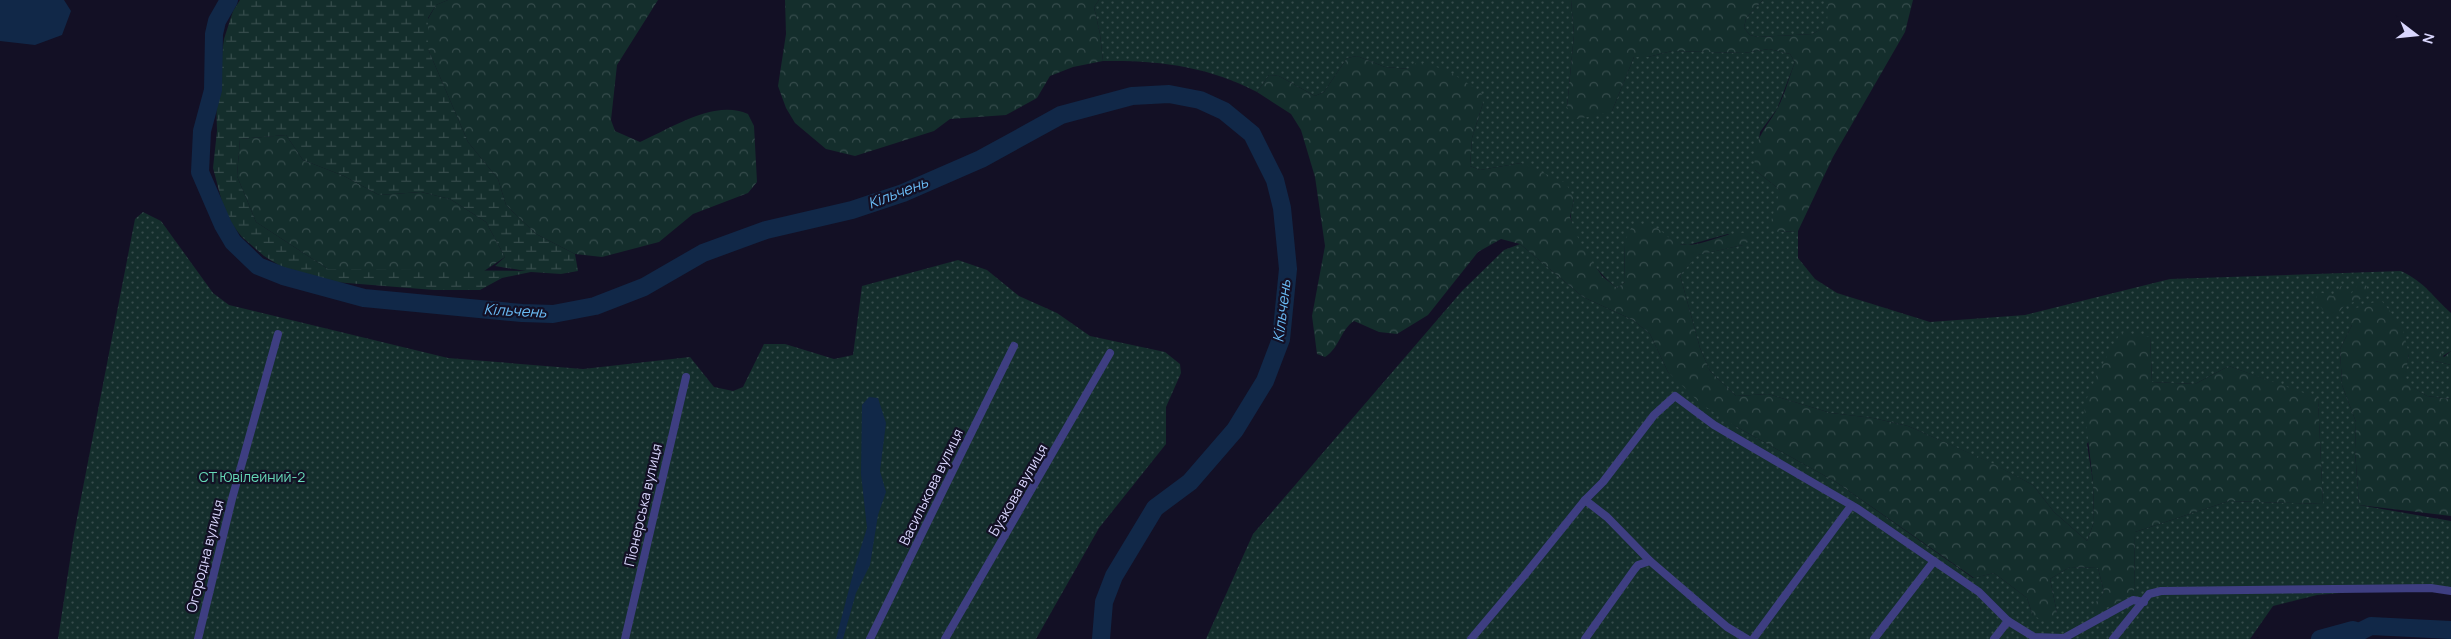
<svg xmlns="http://www.w3.org/2000/svg" width="2451" height="639" font-family="Manrope,sans-serif">
	<style>
		.grass { fill: url(#grass-dots) }
		.forest { fill: url(#forest-crowns) }
		.wetland { fill: url(#wetland-marsh); fill-rule: evenodd }
		.water { fill: #112848 }
		.lines { fill: none; stroke-linecap: round; stroke-linejoin: round }
		.river { stroke: #112848; stroke-width: 18 }
		.minor { stroke: #3e3e81; stroke-width: 8 }
		.labels { text-anchor: middle; stroke-width: 4.5; stroke-linejoin: round; paint-order: stroke }
		.park-label { font-size: 14px; fill: #66d9b7; stroke: #131025 }
		.street-label { font-size: 14px; fill: #d9d6fd; stroke: #131025 }
		.water-label { font-size: 15px; font-style: italic; fill: #6abcf6; stroke: #131025 }
	</style>
	<defs>
		<pattern id="grass-dots" width="8" height="8" patternUnits="userSpaceOnUse" patternTransform="scale(1.25)"><rect width="8" height="8" fill="#142e2c"/><path d="M2 2h.1M6 6h.1" fill="none" stroke="#364c4c" stroke-width="1.8" stroke-linecap="round"/></pattern>
		<pattern id="forest-crowns" width="20" height="18" patternUnits="userSpaceOnUse" patternTransform="scale(1.25)"><rect width="20" height="18" fill="#142e2c"/><path d="M2 6a3 3 0 1 1 6 0M12 15a3 3 0 1 1 6 0" fill="none" stroke="#364c4c"/></pattern>
		<pattern id="wetland-marsh" width="20" height="14" patternUnits="userSpaceOnUse" patternTransform="scale(1.25)"><rect width="20" height="14" fill="#142e2c"/><path d="M1 5h8M5 5V1M11 12h8M15 12V8" fill="none" stroke="#364c4c"/></pattern>
	</defs>
	<rect width="100%" height="100%" fill="#131025"/>
	<g class="grass">
		<path d="M1099,0h472l3,35 -7,72 45,4 22,-54h14l24,-6 72,2 25,-4 21,5 5,8 -18,47 -17,23 -5,38 25,20 -2,42 20,-1v27l17,21 22,14 93,29 95,-7 145,-36 231,-8c25,12 31,25 50,42v38l-16,10 16,4v34l-24,-3 -24,-14 6,-28 -57,-29 -12,24 2,36 14,37 -1,29 4,54 92,16v72l-62,-4 -72,6 -44,11 -23,33h-1044l47,-105 209,-243 42,-41 16,-6 63,53 50,23 17,14 18,38 69,55 99,55 137,96 21,-5 33,25 6,18 24,-3 -7,-34 20,-12 28,1 6,24 -11,15 41,-13 1,-62 94,-31 94,3 -5,-105 -89,-33 -34,18 -43,-2 -2,-45 -63,107 6,38 1,40 -7,19 -33,-29 -21,-27 -44,-23 -81,-36 -35,-8 -42,-5 -63,-19 -32,2 -26,-25 -10,-23 -20,-73 17,-20 46,-10 -15,-11 -40,11 -11,-1 -25,-18 -28,17 1,39 -8,6c-20,-16 -42,-43 -46,-70 -1,-5 2,-13 3,-19l-53,-36 -41,7 -10,-4 2,-28 11,-35 -73,-34 -25,-2 -28,-11 -10,2 -23,34 -9,4 -36,-20 -10,-1 -12,17c-49,-26 -100,-32 -154,-31l-3,-27 -6,-27z"/>
		<polygon points="1763,0 1828,0 1828,26 1812,34 1758,37 1750,35 1744,28 1746,18"/>
		<polygon points="143,212 161,221 213,293 229,305 448,358 583,369 690,357 714,387 733,391 743,387 764,344 785,344 834,359 853,355 862,286 958,260 987,270 1019,296 1057,313 1090,336 1165,352 1180,364 1181,373 1166,407 1166,444 1099,528 1036,639 58,639 74,534 135,219"/>
	</g>
	<g class="forest">
		<path d="M448,0h210l-41,65 -6,55 4,11 25,11c32,-14 74,-43 108,-28l6,12 3,56 -9,11 -55,21 -34,28 -57,15 -27,-3 -39,-20 -30,-29 -8,-26 -30,-37 -40,-93v-30l8,-14z"/>
		<polygon points="785,0 1099,0 1094,7 1100,34 1103,61 1073,67 1050,76 1037,98 1006,115 950,119 934,131 855,156 826,149 795,123 786,108 778,86 786,34"/>
		<path d="M1571,0h192l-17,18 -2,10 6,7 8,2 54,-3 15,-8 1,-26h85l-8,32 -72,125 -35,74 -20,1 -8,-7 10,-35 -25,-20c-3,-30 9,-38 22,-61 8,-14 12,-32 18,-47l-5,-8 -21,-5 -25,4 -72,-2 -24,6h-14l-22,54 -17,5 -21,3 -7,-12 7,-72z"/>
		<path d="M1357,56l28,11 25,2 7,-7c23,3 47,17 65,32l1,9 -11,35 -2,28 10,4 41,-7 45,20 8,16 -4,18 10,26 22,33 15,12 8,-6 -1,-39 8,-17c6,0 15,-2 20,0 13,4 19,19 34,19 24,0 48,-20 72,-9l-15,9 -45,10 -18,20 20,73 10,23 26,25 32,-2 63,19 42,5 35,8 82,36 43,23 21,27 33,29 7,-19 -1,-40 -9,-77 14,-33 23,-40 29,5 2,45 43,2 34,-18 89,32 5,106 -94,-3 -94,31 -1,62 -38,19 -4,-6 12,-15 -6,-24 -28,-1 -20,12 7,34 -8,9 -16,-6 -6,-18 -33,-25 -20,5 -138,-96 -99,-55 -36,-23 -33,-32 -18,-38 -17,-14 -50,-23 -63,-53 -19,-5 -23,13 -50,63 -31,19 -18,-2 -25,-11c-14,9 -14,27 -29,36l-8,-3 -5,-38 13,-70 -10,-69 -14,-47 -10,-16 -34,-22 12,-17 10,1 36,20 9,-4 23,-34z"/>
		<polygon points="286,135 303,160 344,176 379,195 421,192 450,199 486,222 505,257 472,279 328,269 256,222 237,176 240,139"/>
		<polygon points="2366,285 2370,295 2344,306 2335,317 2324,311 2315,300 2319,292 2333,296 2341,286 2351,294 2357,286"/>
		<polygon points="2381,300 2402,326 2409,354 2404,382 2427,396 2451,399 2451,516 2359,505 2355,450 2356,422 2342,385 2340,349 2352,325 2350,310"/>
		<polygon points="2432,344 2444,357 2451,351 2451,365 2435,361 2429,352"/>
	</g>
	<path class="wetland" d="M240,0h208l-12,5 -8,13v31l40,93 30,37 8,26 30,29 39,20 3,17 -17,3 -30,-2 -29,6 -22,12h-46l-112,-9 -32,-9 -26,-16 -22,-19 -16,-20 -13,-49 4,-37 -1,-34 8,-58 9,-28zM286,135l17,25 41,16 35,19 42,-3 29,7 36,23 19,35 -10,9 31,5 -198,-2 -72,-47 -19,-46 3,-37z"/>
	<g class="water">
		<polygon points="0,0 64,0 71,11 62,35 35,45 0,41"/>
		<polygon points="869,397 878,398 886,423 880,471 886,492 878,515 870,565 856,593 843,639 836,639 855,566 867,528 861,474 862,405"/>
	</g>
	<g class="lines">
		<g class="river">
			<polyline points="229,0 217,21 214,34 213,90 202,131 200,172 223,225 233,242 258,266 283,276 364,298 522,313 553,314 595,306 644,287 703,253 766,230 852,210 903,193 981,159 1061,115 1132,96 1169,94 1200,100 1224,111 1252,134 1275,180 1282,208 1288,269 1281,339 1265,381 1235,430 1190,482 1155,508 1114,576 1104,602 1101,639"/>
			<polyline points="2320,639 2353,630 2359,632 2371,626 2451,630"/>
		</g>
		<g class="minor">
			<polyline points="1585,500 1607,517 1650,561"/>
			<polyline points="198,639 232,499 278,334"/>
			<polyline points="625,639 686,377"/>
			<polyline points="870,639 1014,346"/>
			<polyline points="945,639 1110,353"/>
			<polyline points="1471,639 1524,576 1585,500 1603,482 1654,415 1675,396 1714,425 1858,509 1979,592 2008,621 2034,637 2064,638 2133,600 2144,602"/>
			<polyline points="1585,639 1634,570 1638,565 1650,561 1727,627 1747,639"/>
			<polyline points="1753,639 1851,506"/>
			<polyline points="1874,639 1934,561"/>
			<polyline points="1994,639 2008,621"/>
			<polyline points="2113,639 2149,594 2161,591 2431,588 2451,591"/>
		</g>
	</g>
	<g class="labels">
		<g class="park-label">
			<text x="252" y="482">СT Ювілейний-2</text>
		</g>
		<g class="street-label">
			<text transform="translate(931 487) rotate(-64)" y="5">Василькова вулиця</text>
			<text transform="translate(1018 490) rotate(-60)" y="5">Бузкова вулиця</text>
			<text transform="translate(643 505) rotate(-77)" y="5">Піонерська вулиця</text>
			<text transform="translate(205 556) rotate(-76)" y="5">Огородна вулиця</text>
		</g>
		<g class="water-label">
			<text transform="translate(898 193) rotate(-21)" y="5">Кільчень</text>
			<text transform="translate(515 311) rotate(3)" y="5">Кільчень</text>
			<text transform="translate(1282 311) rotate(-83)" y="5">Кільчень</text>
		</g>
	</g>
	<g transform="translate(2416 35) rotate(106)" stroke="#131025" stroke-width="4" paint-order="stroke">
	<path d="M0-4L9 19L0 12L-9 19Z" fill="#d9d6fd"/>
	<text y="-8" font-size="14" font-weight="bold" text-anchor="middle" fill="#d9d6fd">N</text>
	</g>
</svg>
